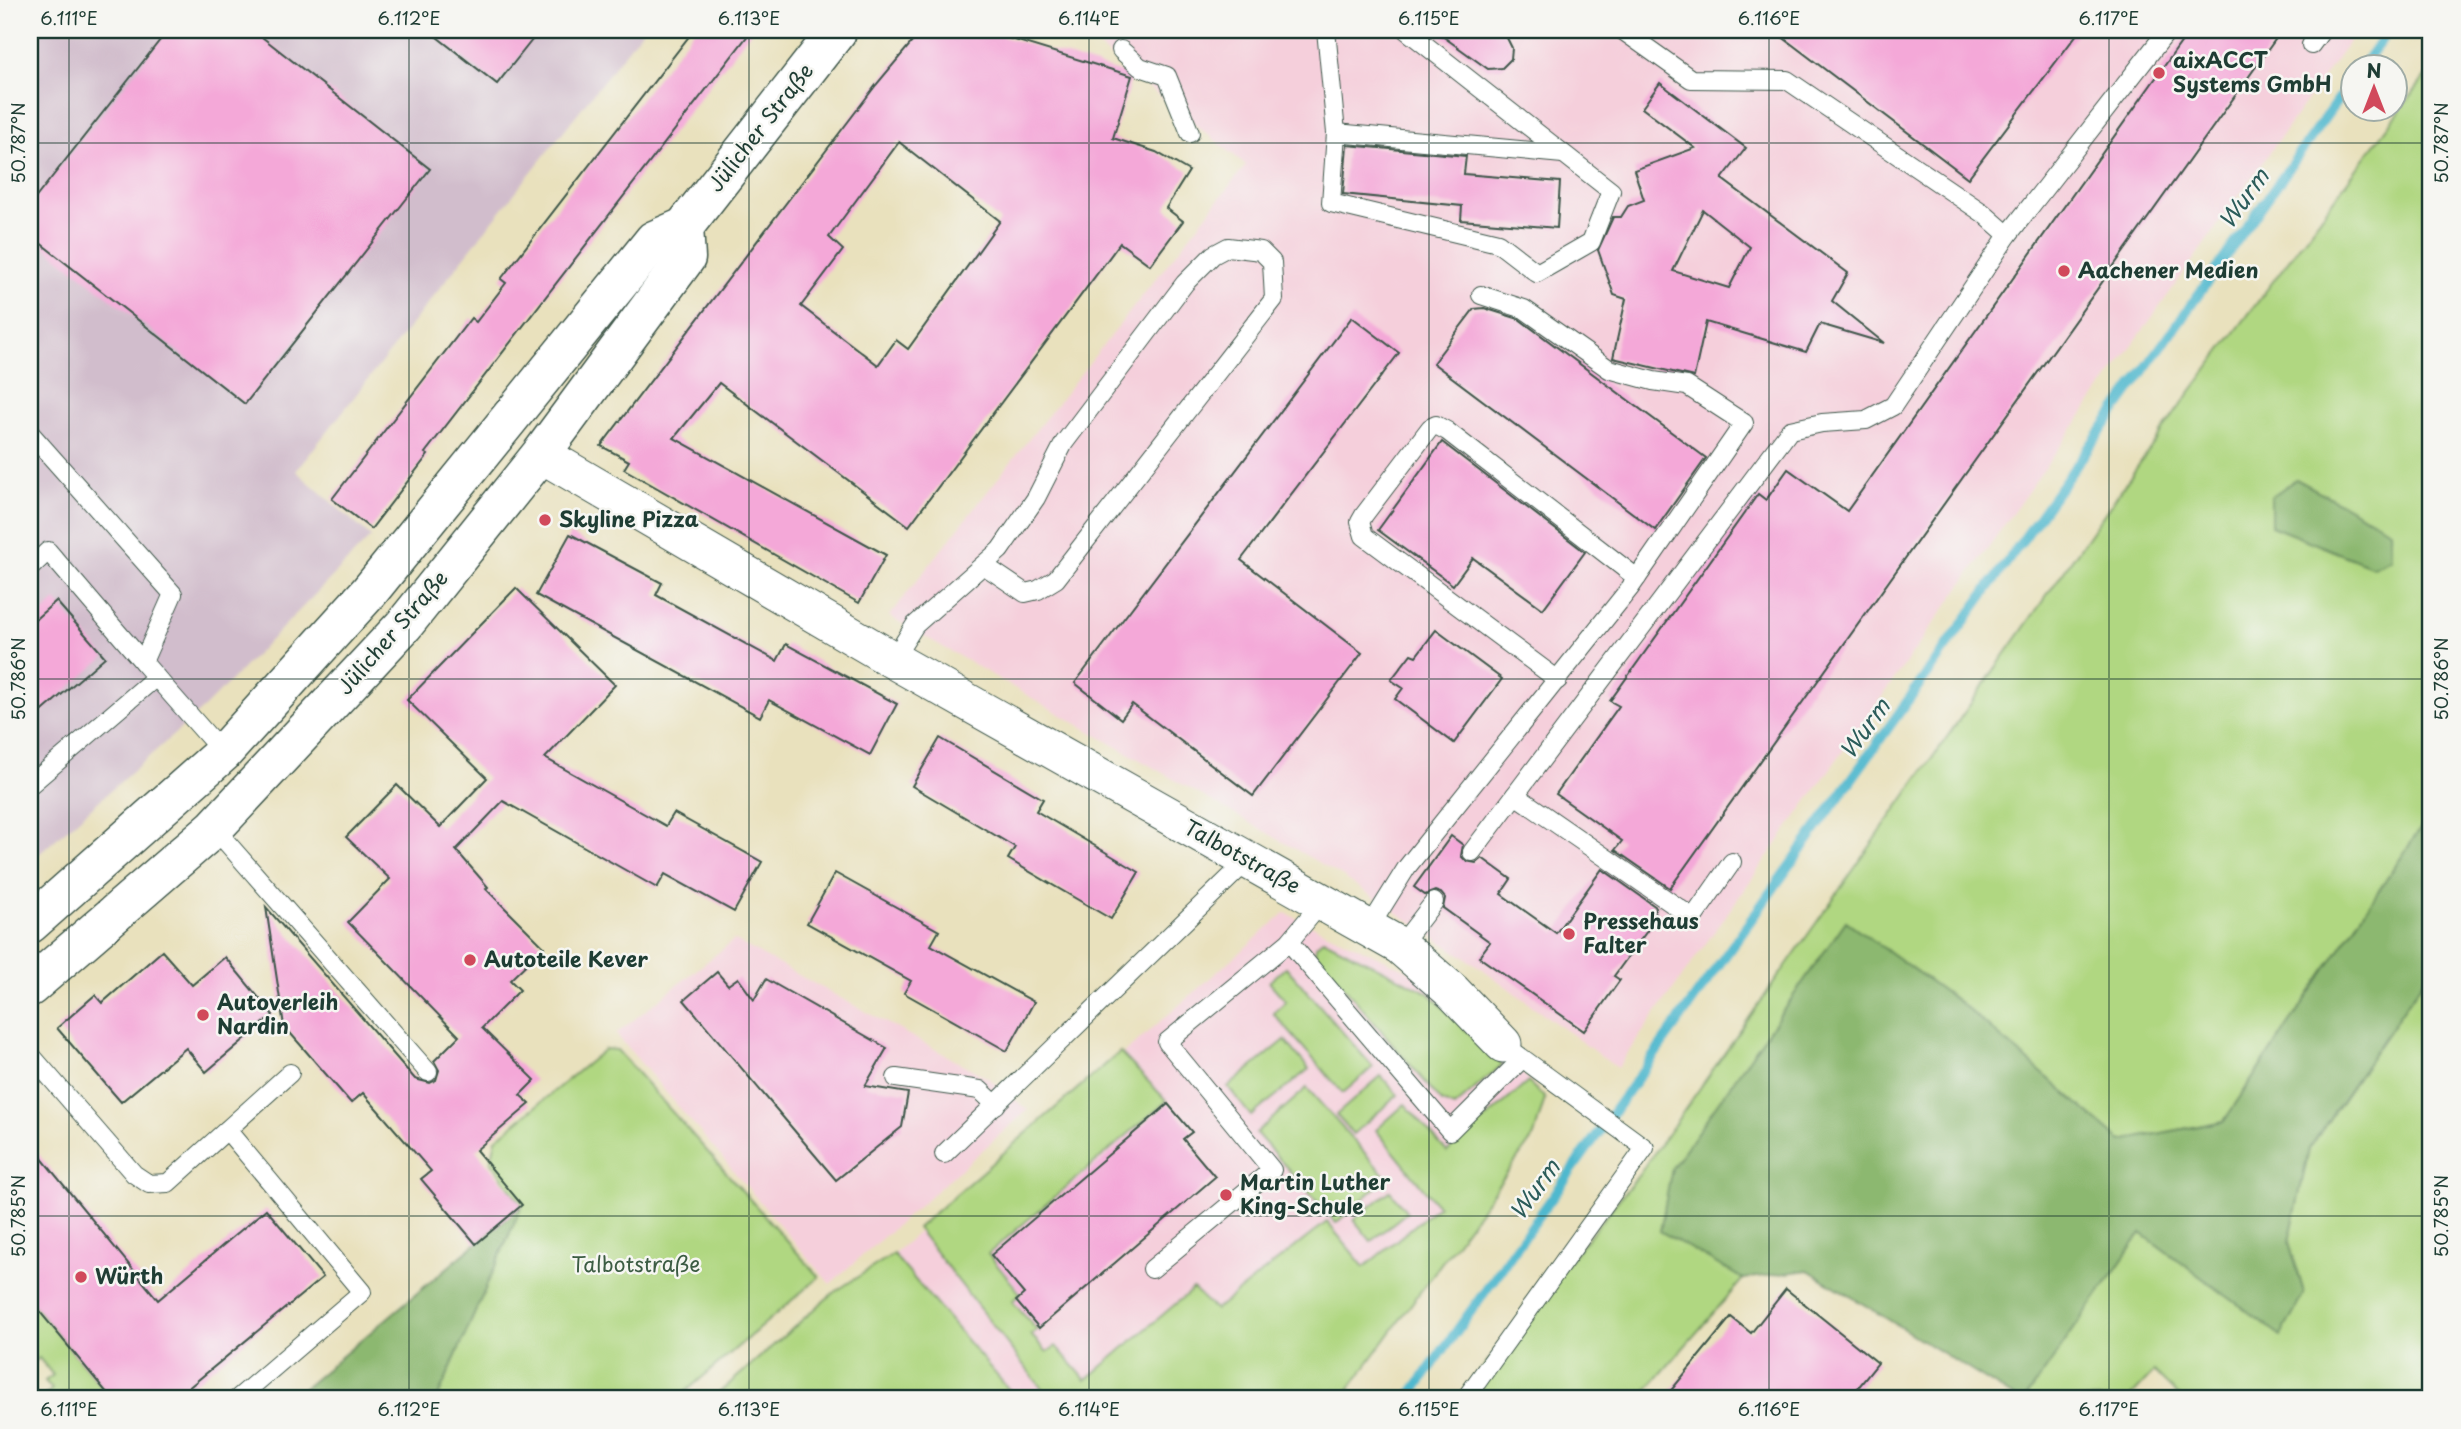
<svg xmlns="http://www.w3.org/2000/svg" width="2461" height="1429" font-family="'Playpen Sans',sans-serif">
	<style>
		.built { fill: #f5cfdb }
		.industrial { fill: #d1bdcc }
		.green { fill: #b0d781; stroke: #688a5a; stroke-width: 2 }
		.forest { fill: #8cb86f; stroke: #567a52; stroke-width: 2 }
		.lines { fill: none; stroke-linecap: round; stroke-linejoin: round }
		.stream { stroke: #50b8ce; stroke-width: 10 }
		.building { fill: #f4a8d8; fill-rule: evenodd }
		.lane-casing { stroke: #3d5649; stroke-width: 20 }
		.street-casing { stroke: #3d5649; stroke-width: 39 }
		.secondary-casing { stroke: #3d5649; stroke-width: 41 }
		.lane { stroke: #fff; stroke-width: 18 }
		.street { stroke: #fff; stroke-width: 37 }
		.secondary { stroke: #fff; stroke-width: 38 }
		.ticks { fill: none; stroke: #1f3d34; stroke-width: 2; stroke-opacity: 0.45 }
		.poi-dot { fill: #d1495b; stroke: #f6f6f2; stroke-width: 2.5 }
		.labels { text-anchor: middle; stroke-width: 5; stroke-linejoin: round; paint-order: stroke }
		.poi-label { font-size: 21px; font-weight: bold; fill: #1f3d34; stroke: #f6f6f2; text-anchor: start }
		.street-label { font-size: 21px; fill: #1f3d34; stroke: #f6f6f2 }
		.park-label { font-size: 21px; fill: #3c5c43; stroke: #f6f6f2 }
		.water-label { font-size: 23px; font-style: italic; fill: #2b5c5a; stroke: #f6f6f2 }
		.neatline { fill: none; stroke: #1f3d34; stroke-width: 2.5 }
		.ticks-label { font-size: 18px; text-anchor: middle; fill: #1f3d34 }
	</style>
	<rect width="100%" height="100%" fill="#f6f6f2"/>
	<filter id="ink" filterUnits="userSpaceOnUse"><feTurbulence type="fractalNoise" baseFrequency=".0143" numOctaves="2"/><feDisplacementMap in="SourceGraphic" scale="14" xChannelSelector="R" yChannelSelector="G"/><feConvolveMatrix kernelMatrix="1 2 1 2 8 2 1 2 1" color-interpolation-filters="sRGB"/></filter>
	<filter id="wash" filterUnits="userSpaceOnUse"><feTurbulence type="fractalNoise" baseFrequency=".00686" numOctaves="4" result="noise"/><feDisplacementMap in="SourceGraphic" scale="28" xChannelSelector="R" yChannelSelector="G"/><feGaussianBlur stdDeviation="1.57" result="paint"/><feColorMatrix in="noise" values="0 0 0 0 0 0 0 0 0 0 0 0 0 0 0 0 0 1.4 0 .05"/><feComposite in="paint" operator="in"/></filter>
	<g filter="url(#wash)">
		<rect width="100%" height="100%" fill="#e9e1bd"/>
		<g class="built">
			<polygon points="1077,30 2357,30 1617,1068 1481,968 1337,873 889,616 1246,165"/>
			<polygon points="1285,913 1437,984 1546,1098 1534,1137 1342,1399 1017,1399 893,1254"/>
			<polygon points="734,940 988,1078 1028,1110 830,1284 616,1034"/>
		</g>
		<polygon class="industrial" points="30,30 643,30 296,471 371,537 206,706 30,862"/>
		<g class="green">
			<polygon points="2431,69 2431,813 2224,1121 2121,1141 1963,1005 1846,922 1660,1231 1743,1279 1639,1399 1457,1399 1638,1176 2178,409"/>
			<polygon points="1323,939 1429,993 1502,1065 1454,1107 1442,1102 1315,953 1316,946"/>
			<polygon points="1286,967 1373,1067 1343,1093 1273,1013 1286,1001 1269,982"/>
			<polygon points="2431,969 2431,1399 2182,1399 2154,1372 2129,1399 2025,1399 2141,1233 2281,1335 2304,1293 2289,1242 2309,1149"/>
			<polygon points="1285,1040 1309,1069 1251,1116 1228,1087"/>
			<polygon points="605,1049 617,1050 819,1277 677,1399 437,1399 522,1205 491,1161 496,1139"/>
			<polygon points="1120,1052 1167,1101 988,1254 1021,1294 1012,1301 1037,1330 1031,1335 1047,1352 1056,1346 1086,1380 1193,1289 1215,1310 1327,1222 1364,1267 1438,1206 1376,1130 1405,1104 1447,1152 1528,1082 1545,1098 1534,1136 1342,1399 1050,1399 917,1228"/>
			<polygon points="1381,1076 1398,1095 1353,1134 1336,1115"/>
			<polygon points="1307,1088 1387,1178 1336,1223 1256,1133"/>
			<polygon points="1390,1191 1407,1212 1371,1241 1354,1220"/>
			<polygon points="893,1254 1017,1399 712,1399 833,1293"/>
			<polygon points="30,1300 112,1399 45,1399 43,1397 52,1389 45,1381 53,1375 39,1358 30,1365"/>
		</g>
		<g class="forest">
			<polygon points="2296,479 2390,530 2391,559 2373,567 2271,526 2271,497"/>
			<polygon points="2431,813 2431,969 2309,1149 2289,1242 2304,1293 2281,1336 2141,1233 2025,1399 2017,1399 1808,1270 1743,1279 1660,1231 1672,1168 1846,921 1963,1005 2121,1141 2224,1121"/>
			<polygon points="522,1205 437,1399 291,1399"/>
		</g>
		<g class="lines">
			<g class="stream">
				<polyline points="2362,66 2389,30"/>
				<polyline points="1408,1399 2352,80"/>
			</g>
		</g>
		<g id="blocks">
			<g class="building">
				<polygon points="168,30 253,30 430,169 245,404 30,235 30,205"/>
				<polygon points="428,30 540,30 497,84"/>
				<polygon points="694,30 752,30 425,453 428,455 371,529 332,499 471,318 476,322 506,283 501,279"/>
				<path d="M922,30h60l150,46 -19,62 43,14 33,19 -23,37 17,13 -33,44 -30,-22 -211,283 -190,-143 -45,55 212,117 -27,48 -235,-134 5,-8 -28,-15 275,-361zM899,142l101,79 -92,128 -12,-9 -18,25 -77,-59 42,-56 -14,-13z"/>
				<polygon points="1434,30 1503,30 1512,48 1511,59 1502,68 1488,69"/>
				<polygon points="1773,30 2080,30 1968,178"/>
				<polygon points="2190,30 2282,30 1670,888 1615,850 1622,841 1556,794 1619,706 1610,701 1758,494 1766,500 1788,469 1847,511"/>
				<path d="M1660,83l86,65 -24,31 126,94 -16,28 52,42 -64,-19 -14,28 -100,-30 -12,55 -81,-19 13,-59 -12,-4 -16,-45 15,-33h8l7,-11 16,-6 -10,-30 61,-22 -53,-40zM1703,210l47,37 -21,41 -56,-17z"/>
				<polygon points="1347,145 1466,156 1464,174 1560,182 1557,228 1461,220 1462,206 1343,194"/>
				<polygon points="1484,308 1519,319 1706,458 1655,530 1433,363 1474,309"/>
				<polygon points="1352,317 1399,353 1241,560 1362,653 1253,796 1132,704 1121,719 1075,683"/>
				<polygon points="1442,442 1585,552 1543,609 1473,558 1453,585 1378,530"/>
				<polygon points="570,534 662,583 656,595 777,661 786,644 897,704 870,755 769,700 760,717 536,595"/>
				<polygon points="516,588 615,685 545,758 666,826 674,813 762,862 734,912 665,874 657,888 503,801 456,850 488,887 486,889 544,947 510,980 520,990 482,1028 535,1080 520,1095 530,1104 476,1150 522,1205 476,1244 421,1179 431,1171 363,1093 351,1103 284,1026 266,907 415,1079 430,1083 436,1080 439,1070 434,1061 459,1036 348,922 390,879 346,837 397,785 440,827 487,778 407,700"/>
				<polygon points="56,601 105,657 30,722 30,624"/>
				<polygon points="1436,630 1502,679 1454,743 1395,699 1403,688 1391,680 1411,654 1416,656"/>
				<polygon points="940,738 1043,799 1036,811 1139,872 1111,919 1008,859 1015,847 912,786"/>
				<polygon points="1451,836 1463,845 1461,856 1466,861 1476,863 1482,858 1511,879 1501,894 1556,933 1602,869 1656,907 1653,912 1658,916 1614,976 1620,980 1584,1031 1479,957 1490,942 1443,908 1445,898 1441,893 1435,891 1425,895 1414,887"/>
				<polygon points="835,873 939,931 931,945 1034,1002 1007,1051 904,993 911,981 807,923"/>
				<polygon points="162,951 192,985 225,957 273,1015 206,1072 186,1048 121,1102 57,1028 95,995 102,1003"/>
				<polygon points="717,972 728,985 738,978 754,1000 766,979 887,1048 865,1086 908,1093 902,1127 836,1180 684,1000"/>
				<polygon points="1168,1104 1192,1132 1183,1139 1215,1177 1039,1328 1016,1301 1024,1294 991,1255"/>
				<polygon points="30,1144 158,1300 266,1209 323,1277 175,1399 112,1399 30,1300"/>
				<polygon points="1786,1289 1878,1363 1849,1399 1664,1399 1731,1317 1751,1333"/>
			</g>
		</g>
	</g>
	<g filter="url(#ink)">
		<use href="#blocks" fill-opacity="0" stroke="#3d5649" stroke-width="2"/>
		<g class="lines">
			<defs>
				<g id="lane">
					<polyline points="1326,30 1336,133 1331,203 1498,243 1537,273 1591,242 1611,191 1406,30"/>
					<polyline points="1622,30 1691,79 1787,80 1983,213 2008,235"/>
					<polyline points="2311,45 2322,30"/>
					<polyline points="1121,50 1140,67 1167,76 1190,133"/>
					<polyline points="1336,133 1563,154"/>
					<polyline points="30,433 173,594 143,662 156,677"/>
					<polyline points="30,568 48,551 143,662"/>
					<polyline points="893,660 915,625 1000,550 1036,498 1064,443 1185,283 1213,255 1228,247 1261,251 1272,262 1274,299 1056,579 1038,590 1025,593 985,566"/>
					<polyline points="1558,680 1364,536 1360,522 1364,515 1430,428 1436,425 1447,431 1637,578"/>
					<polyline points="30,785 156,677 223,753"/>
					<polyline points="214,828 428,1072"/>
					<polyline points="1472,852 1515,795"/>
					<polyline points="1732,862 1693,918 1515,795 1790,430 1822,423 1866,420 1893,406 2008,235 2168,30"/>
					<polyline points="1369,928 1407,867 1630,588 1744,423 1687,386 1653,381 1609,369 1524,309 1481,295"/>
					<polyline points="1289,942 1450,1131 1521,1060"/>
					<polyline points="1400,946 1434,902"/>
					<polyline points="30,1054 134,1174 149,1184 168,1183 290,1073"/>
					<polyline points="896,1078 980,1090 996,1105"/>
					<polyline points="227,1130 362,1292 237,1399"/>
					<polyline points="944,1154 1247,861"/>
					<polyline points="1152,1269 1272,1170 1167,1042 1289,942 1322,902"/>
					<polyline points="1465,1399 1645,1148 1503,1044"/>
				</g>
				<polyline id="street" points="541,454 893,660 1400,946 1453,992 1503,1044"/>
				<g id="secondary">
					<polyline points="30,924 223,753 369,592 654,240 684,227 838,30"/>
					<polyline points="30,987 214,828 404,625 541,454 686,258 684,227"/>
				</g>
			</defs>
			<use href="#lane" class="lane-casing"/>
			<use href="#street" class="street-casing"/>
			<use href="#secondary" class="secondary-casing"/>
			<use href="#lane" class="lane"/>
			<use href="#street" class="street"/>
			<use href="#secondary" class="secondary"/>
		</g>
	</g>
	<path class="ticks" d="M69,30v1369M409,30v1369M749,30v1369M1089,30v1369M1429,30v1369M1769,30v1369M2109,30v1369M30,143h2401M30,679h2401M30,1216h2401"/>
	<g class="poi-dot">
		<circle cx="2159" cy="73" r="7"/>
		<circle cx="2064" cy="271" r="7"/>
		<circle cx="545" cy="520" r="7"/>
		<circle cx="1569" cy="934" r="7"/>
		<circle cx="470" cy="960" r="7"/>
		<circle cx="203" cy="1015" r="7"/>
		<circle cx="1226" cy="1195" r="7"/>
		<circle cx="81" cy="1277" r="7"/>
	</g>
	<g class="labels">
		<g class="poi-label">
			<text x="2173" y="68">aixACCT<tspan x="2173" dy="24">Systems GmbH</tspan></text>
			<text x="2078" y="278">Aachener Medien</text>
			<text x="559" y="527">Skyline Pizza</text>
			<text x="1583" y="929">Pressehaus<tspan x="1583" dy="24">Falter</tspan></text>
			<text x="484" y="967">Autoteile Kever</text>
			<text x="217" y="1010">Autoverleih<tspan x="217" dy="24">Nardin</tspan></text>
			<text x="1240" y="1190">Martin Luther<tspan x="1240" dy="24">King-Schule</tspan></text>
			<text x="95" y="1284">Würth</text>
		</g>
		<g class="street-label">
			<text transform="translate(761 128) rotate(-52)" y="7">Jülicher Straße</text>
			<text transform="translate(393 633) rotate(-49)" y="7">Jülicher Straße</text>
			<text transform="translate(1242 857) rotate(29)" y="7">Talbotstraße</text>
		</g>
		<g class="park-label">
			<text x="636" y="1272">Talbotstraße</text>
		</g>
		<g class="water-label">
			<text transform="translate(2244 199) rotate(-54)" y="8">Wurm</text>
			<text transform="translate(1865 729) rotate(-54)" y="8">Wurm</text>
			<text transform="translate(1535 1190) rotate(-54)" y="8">Wurm</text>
		</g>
	</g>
	<rect width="2461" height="1429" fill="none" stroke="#f6f6f2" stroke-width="77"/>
	<g transform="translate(2374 88)"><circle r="33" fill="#f6f6f2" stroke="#a0aca6" stroke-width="2"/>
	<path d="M0-5L12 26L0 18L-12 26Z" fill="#d1495b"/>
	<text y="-10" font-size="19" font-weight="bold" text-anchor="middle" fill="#1f3d34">N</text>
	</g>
	<rect x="38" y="38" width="2384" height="1352" class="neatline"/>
	<g class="ticks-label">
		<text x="69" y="25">6.111°E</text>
		<text x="409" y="25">6.112°E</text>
		<text x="749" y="25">6.113°E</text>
		<text x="1089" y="25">6.114°E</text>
		<text x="1429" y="25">6.115°E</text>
		<text x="1769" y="25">6.116°E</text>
		<text x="2109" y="25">6.117°E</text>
		<text transform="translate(19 143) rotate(-90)" y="6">50.787°N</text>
		<text transform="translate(2442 143) rotate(-90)" y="6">50.787°N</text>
		<text transform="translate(19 679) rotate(-90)" y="6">50.786°N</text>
		<text transform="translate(2442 679) rotate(-90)" y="6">50.786°N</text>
		<text transform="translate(19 1216) rotate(-90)" y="6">50.785°N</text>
		<text transform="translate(2442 1216) rotate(-90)" y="6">50.785°N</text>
		<text x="69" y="1416">6.111°E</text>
		<text x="409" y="1416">6.112°E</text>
		<text x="749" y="1416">6.113°E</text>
		<text x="1089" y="1416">6.114°E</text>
		<text x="1429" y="1416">6.115°E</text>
		<text x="1769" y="1416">6.116°E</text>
		<text x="2109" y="1416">6.117°E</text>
	</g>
</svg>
